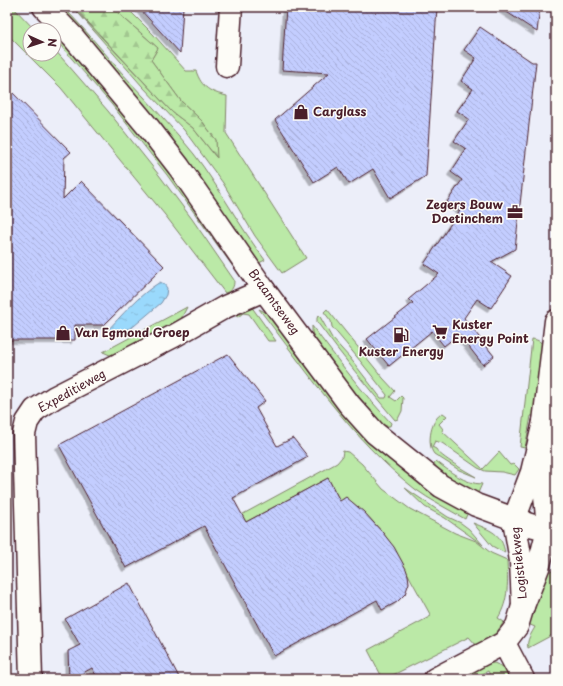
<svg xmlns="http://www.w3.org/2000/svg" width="563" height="686" font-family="'Playpen Sans',sans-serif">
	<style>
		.built { fill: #eceef9; fill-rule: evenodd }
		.grass { fill: #bbe9a7; stroke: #828469 }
		.forest { fill: url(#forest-firs); stroke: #828469 }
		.water { fill: url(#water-ripples); stroke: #7a8fa8 }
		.building { fill: url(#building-back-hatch); stroke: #4a1f2b; filter: url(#shadow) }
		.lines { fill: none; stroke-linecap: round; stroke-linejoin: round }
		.minor-casing { stroke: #4a1f2b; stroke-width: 25 }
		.minor { stroke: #fdfcf7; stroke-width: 22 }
		.labels { text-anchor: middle; stroke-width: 3; stroke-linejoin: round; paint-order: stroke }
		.poi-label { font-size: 12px; font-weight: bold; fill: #4a1f2b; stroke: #fdfcf7; text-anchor: start }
		.street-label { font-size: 12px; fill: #4a1f2b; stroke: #fdfcf7 }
	</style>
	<defs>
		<pattern id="forest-firs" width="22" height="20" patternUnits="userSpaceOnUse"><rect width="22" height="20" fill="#bbe9a7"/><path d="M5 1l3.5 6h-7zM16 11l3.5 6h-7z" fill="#a2c790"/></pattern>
		<pattern id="water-ripples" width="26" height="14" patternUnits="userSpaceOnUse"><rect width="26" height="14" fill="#9ad9fc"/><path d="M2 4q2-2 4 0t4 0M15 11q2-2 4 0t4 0" fill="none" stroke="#86bad8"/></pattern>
		<pattern id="building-back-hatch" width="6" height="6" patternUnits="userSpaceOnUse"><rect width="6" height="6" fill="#c3cdff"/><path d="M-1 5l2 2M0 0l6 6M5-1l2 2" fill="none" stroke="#a9b0db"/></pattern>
		<filter id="shadow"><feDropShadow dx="-3.5" dy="3.5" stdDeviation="0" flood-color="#0004"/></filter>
	</defs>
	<rect width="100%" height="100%" fill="#fdfcf7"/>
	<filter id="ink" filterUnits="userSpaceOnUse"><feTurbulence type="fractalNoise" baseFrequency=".025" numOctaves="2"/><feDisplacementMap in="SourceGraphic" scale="8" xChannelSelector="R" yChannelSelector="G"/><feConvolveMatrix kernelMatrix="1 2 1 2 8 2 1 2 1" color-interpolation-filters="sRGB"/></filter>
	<g filter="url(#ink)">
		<path class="built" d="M7,7h549v672h-549zM30,30h24v24h-24z"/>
		<g class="grass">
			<path d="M7,7h6l22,23h-5v24h24v-5l54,62 51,64 33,44 42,61c0,7 -1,10 -9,13l-60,-78 -104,-127 -54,-54z"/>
			<path d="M57,7h6c29,29 53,61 81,90 17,19 34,37 50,57 26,34 45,72 71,106l-6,3 -28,-40z"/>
			<path d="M73,7l99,105 21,16 23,29v-17l-14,-19 -21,-20 -30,-41 7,-12 -47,-41h15l27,27 33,37h10c6,17 14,21 31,25l-1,37 80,125 -24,15 -27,-37 -32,-53 -39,-53 -42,-44z"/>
			<polygon points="54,32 61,39 172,173 236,266 234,268 167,175 112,105 54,38"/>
			<polygon points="251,306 276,341 268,341 249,314 243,313 238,317 234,315 234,313"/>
			<polygon points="187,307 181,319 112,356 103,352"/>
			<path d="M259,309l8,4 4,5h3l112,137 35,30 47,27 -3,7c-17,-10 -35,-19 -50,-30 -64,-50 -107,-117 -156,-180z"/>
			<path d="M327,309l56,69 12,13 -5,6 6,4 5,-5 2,2 -1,13 -4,8 -3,1c-27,-32 -53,-64 -78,-98v-4l2,-3 13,23 18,20 31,40h5l1,-3c-18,-23 -36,-46 -55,-68l-1,-6 -7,-9z"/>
			<path d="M312,326c25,33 50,66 79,97l-1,3h-6l-35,-41 -34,-44 -3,-9z"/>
			<path d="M532,339c7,1 10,3 13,10l-8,66 -6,1 -6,32 -5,-1z"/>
			<path d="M443,413l4,3 -8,8 4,5 -1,2 41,38 16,-17 11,13 4,-1 5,5 -4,6 -13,-3 -17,-1 -7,-3 -36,-25 -7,-2 -3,6 4,2c4,8 32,23 40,28l-17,-7 -25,-16c-8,-10 -3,-36 9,-41z"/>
			<path d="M343,451l5,1 14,12 21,25 27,20 45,24 21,8 15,12 16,7c1,21 2,40 -9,58l6,4 -8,11 -19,13 -8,-9 -84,42h-2l-15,-29 63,-34 -38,-69 -10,-14 -19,-21 -24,-11 -12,-23 -114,61 -4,-7 127,-69 5,-6z"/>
			<path d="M436,461c13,10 29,23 46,23l-4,9h-2c-14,-7 -36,-14 -42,-30z"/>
			<polygon points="405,488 448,517 461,523 469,529 483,545 445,518 425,507"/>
			<path d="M473,523c17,7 29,10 32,30l-13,-7z"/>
			<path d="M544,570l12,2v61l-28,15c-2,-8 4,-15 7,-21l-7,-3 3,-5z"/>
			<polygon points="494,663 504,667 512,679 492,679 488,671 473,679 457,679 484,664"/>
		</g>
		<polygon class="forest" points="74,7 111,7 158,48 151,60 181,101 202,121 216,140 217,158 193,128 172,112"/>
		<path class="water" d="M160,282l4,2 3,4 -1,7 -5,8 -27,23 -18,9h-11v-2c17,-18 34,-38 55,-51z"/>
		<g class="building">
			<polygon points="138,7 183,7 180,53"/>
			<polygon points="286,7 437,7 426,176 390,198 373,169 349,184 338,167 314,182 275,120 329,73 282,70"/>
			<polygon points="499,7 540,7 537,32"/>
			<polygon points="480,27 532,62 536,62 515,249 491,262 512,276 491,308 477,299 464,318 494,356 483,365 459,334 444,346 432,331 389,366 367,339 413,303 409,299 439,274 424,264 460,210 447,202 462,180 451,172 466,149 454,141 469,119 457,111 473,89 461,81 476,58 464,50"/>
			<polygon points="7,87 71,152 64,158 63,199 81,181 164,266 104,325 75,325 75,340 7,340"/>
			<polygon points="228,354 265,401 256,408 277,446 293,438 308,457 233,498 246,522 328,478 340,501 346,497 364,512 383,533 394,547 406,569 408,575 409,583 405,594 397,602 382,610 377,600 274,656 204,526 126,568 59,445"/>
			<polygon points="129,583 180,679 98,679 92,668 72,679 69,679 68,651 80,645 65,619"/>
		</g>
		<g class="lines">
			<defs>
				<g id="minor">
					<polyline points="44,7 73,37 148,127 179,167 264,290 349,404 375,433 441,486 476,505 530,525 556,531"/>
					<polyline points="227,66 231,7"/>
					<polygon points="544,422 545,495 548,529 539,565 523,606 521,561 514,520 532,472"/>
					<polyline points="544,422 556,321"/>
					<polyline points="504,643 517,626 523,606"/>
					<polyline points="31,679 24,434 27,422 35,410 55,397 174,336 225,307 264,290"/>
					<polyline points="435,679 504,643 523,679"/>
				</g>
			</defs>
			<use href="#minor" class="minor-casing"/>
			<use href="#minor" class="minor"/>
		</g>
	</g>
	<defs>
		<symbol id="shop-bare" viewBox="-9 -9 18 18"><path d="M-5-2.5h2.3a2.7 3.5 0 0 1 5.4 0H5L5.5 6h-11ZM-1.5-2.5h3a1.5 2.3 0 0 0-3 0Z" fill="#4a1f2b" stroke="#fdfcf7" stroke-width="2.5" paint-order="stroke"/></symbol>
		<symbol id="office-bare" viewBox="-9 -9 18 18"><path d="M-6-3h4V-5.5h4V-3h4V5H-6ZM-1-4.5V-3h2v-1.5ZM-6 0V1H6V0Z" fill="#4a1f2b" stroke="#fdfcf7" stroke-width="2.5" paint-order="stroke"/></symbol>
		<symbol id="supermarket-bare" viewBox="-9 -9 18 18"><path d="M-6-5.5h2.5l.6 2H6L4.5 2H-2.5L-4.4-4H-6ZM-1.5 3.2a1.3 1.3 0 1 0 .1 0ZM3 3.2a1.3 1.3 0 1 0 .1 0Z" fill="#4a1f2b" stroke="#fdfcf7" stroke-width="2.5" paint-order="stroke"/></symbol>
		<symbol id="fuel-bare" viewBox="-9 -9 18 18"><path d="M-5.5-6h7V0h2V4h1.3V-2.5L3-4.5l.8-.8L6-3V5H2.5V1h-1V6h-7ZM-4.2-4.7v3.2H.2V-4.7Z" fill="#4a1f2b" stroke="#fdfcf7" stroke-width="2.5" paint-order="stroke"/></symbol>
	</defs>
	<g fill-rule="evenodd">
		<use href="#shop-bare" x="290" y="101" width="22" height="22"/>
		<use href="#office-bare" x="504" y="201" width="22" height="22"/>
		<use href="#supermarket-bare" x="429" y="321" width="22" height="22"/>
		<use href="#shop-bare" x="52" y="322" width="22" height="22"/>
		<use href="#fuel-bare" x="390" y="324" width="22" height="22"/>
	</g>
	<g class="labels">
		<g class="poi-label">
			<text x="313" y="116">Carglass</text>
			<text x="503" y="209" text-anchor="end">Zegers Bouw<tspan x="503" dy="14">Doetinchem</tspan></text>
			<text x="452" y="329">Kuster<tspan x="452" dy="14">Energy Point</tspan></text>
			<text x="75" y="337">Van Egmond Groep</text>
			<text x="401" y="356" text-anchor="middle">Kuster Energy</text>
		</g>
		<g class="street-label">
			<text transform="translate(274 302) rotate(54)" y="4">Braamtseweg</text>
			<text transform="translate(72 391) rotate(-29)" y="4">Expeditieweg</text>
			<text transform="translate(519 563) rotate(-96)" y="4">Logistiekweg</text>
		</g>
	</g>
	<rect width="563" height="686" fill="none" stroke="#fdfcf7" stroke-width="24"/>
	<rect x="12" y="12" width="539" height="662" fill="none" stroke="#4a1f2b" stroke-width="1.5" filter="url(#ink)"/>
	<g transform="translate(42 42) rotate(93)"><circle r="19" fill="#fdfcf7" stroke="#b5a4a5"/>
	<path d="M0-3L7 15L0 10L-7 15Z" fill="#4a1f2b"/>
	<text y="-6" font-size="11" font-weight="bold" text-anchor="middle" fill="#4a1f2b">N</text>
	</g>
</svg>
